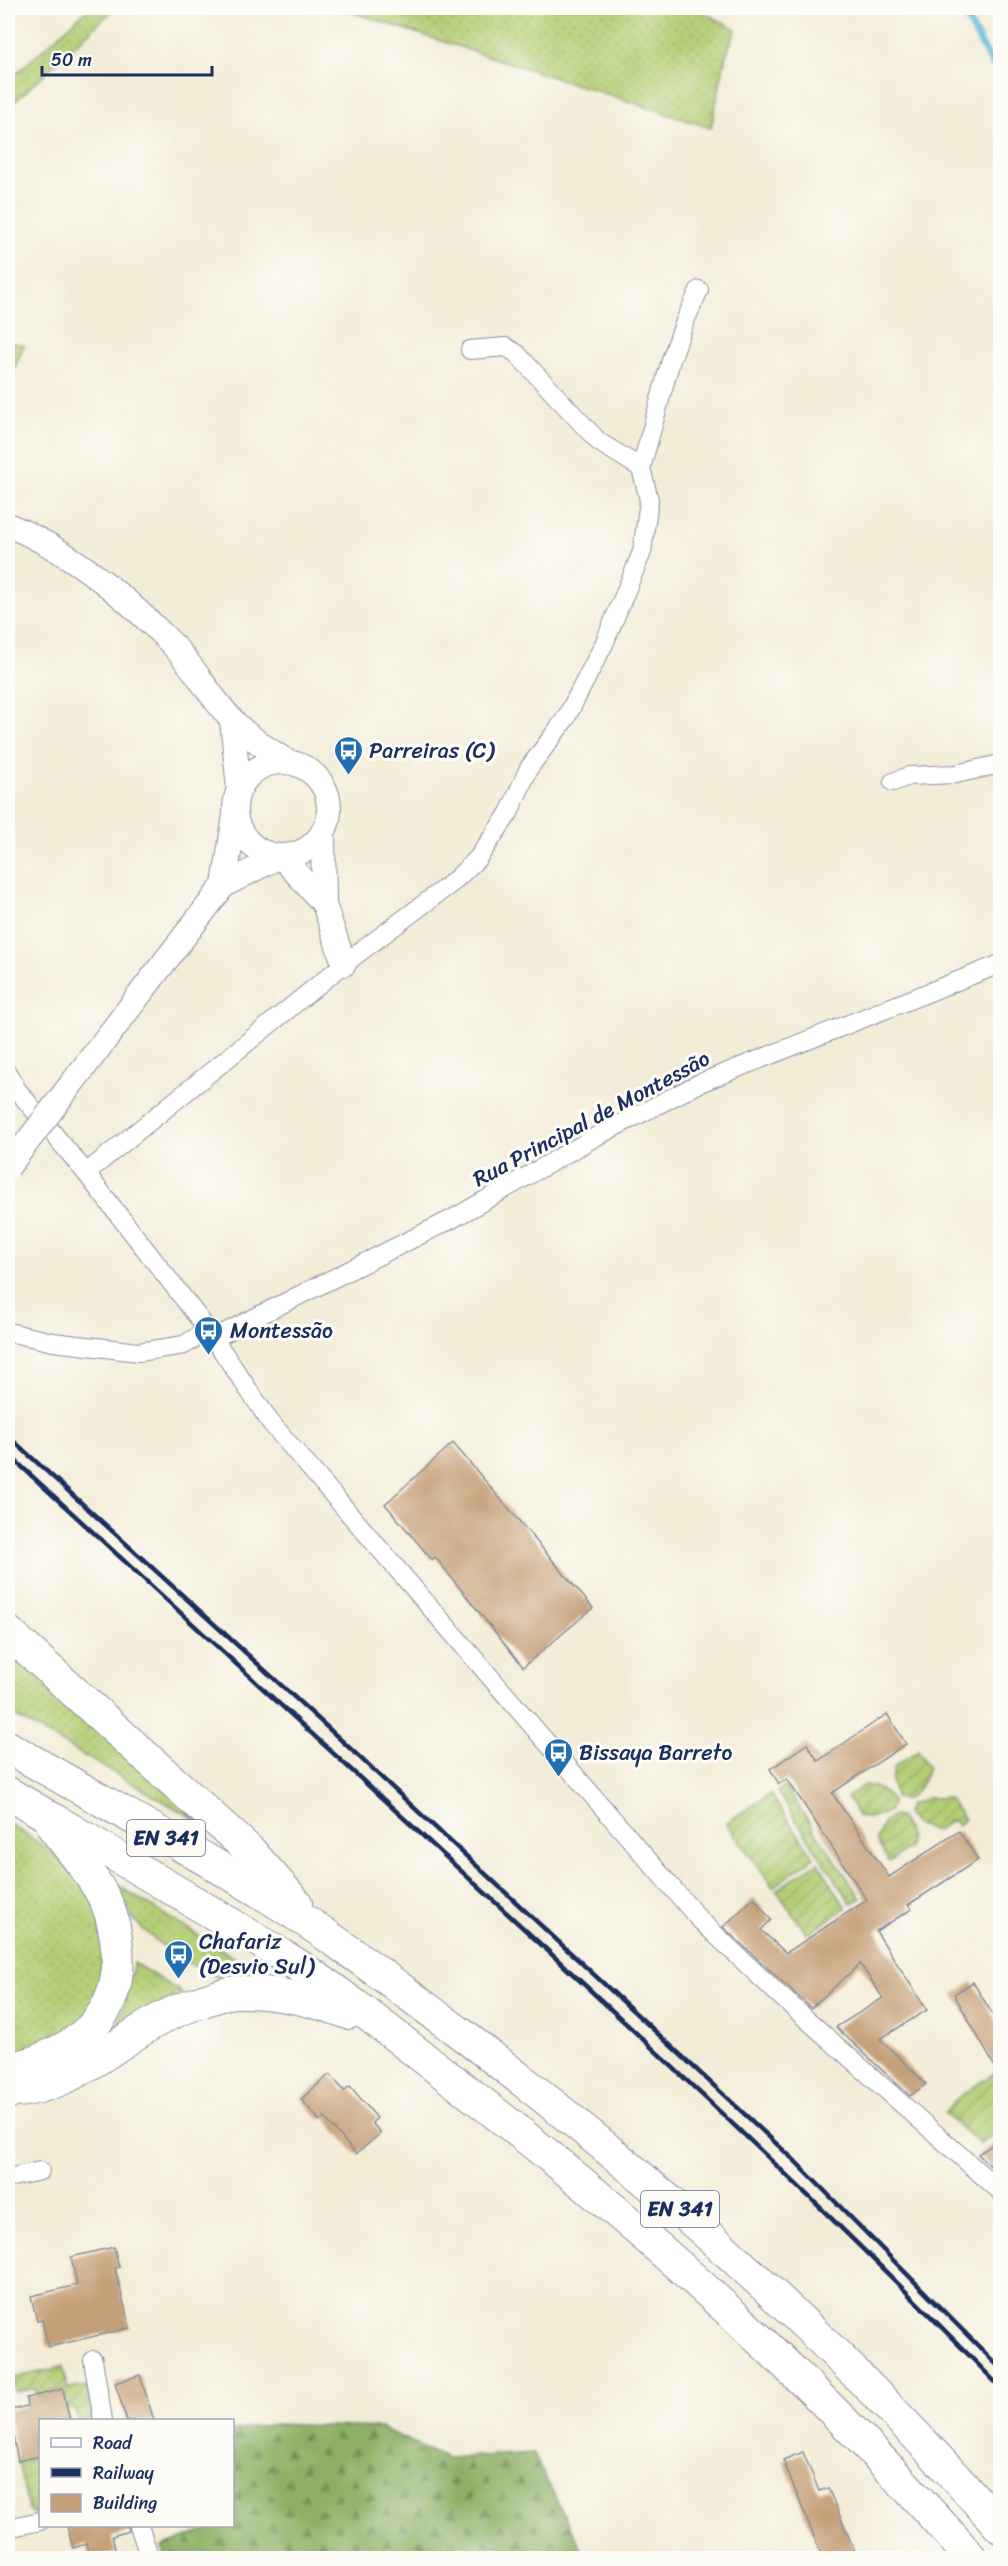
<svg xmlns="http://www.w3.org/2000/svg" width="1008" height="2566" font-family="Sriracha,sans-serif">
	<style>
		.grass { fill: url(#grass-dots); stroke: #667e68; stroke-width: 1.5 }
		.forest { fill: url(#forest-firs); stroke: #547062; stroke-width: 1.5 }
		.garden { fill: url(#garden-furrows); stroke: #667e68; stroke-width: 1.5 }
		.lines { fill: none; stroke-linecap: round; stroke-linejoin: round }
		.stream { stroke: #5fb8dc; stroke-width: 7 }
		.building { fill: #c59f77 }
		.street-casing { stroke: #878e9a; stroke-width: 20 }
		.secondary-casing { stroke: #878e9a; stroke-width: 26 }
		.highway-casing { stroke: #878e9a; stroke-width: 34 }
		.street { stroke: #fff; stroke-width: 18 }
		.secondary { stroke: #fff; stroke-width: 24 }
		.highway { stroke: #fff; stroke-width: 32 }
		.rail { stroke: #1b2f5e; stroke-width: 4.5 }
		.secondary-bridge-casing { stroke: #878e9a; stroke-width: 26; stroke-linecap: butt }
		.secondary-bridge { stroke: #fff; stroke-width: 24 }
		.labels { text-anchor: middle; stroke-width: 6; stroke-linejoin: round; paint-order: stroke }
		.shield { fill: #fdfcf7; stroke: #5f6c8c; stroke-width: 1.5 }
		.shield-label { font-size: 21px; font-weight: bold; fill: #1b2f5e }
		.poi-label { font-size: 22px; fill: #1b2f5e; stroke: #fdfcf7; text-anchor: start }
		.street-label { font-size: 22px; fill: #1b2f5e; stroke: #fdfcf7 }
	</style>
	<defs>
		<pattern id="grass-dots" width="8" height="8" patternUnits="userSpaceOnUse" patternTransform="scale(1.5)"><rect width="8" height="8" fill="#b2cd73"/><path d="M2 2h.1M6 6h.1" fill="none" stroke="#98b066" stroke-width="1.8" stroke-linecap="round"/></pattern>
		<pattern id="forest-firs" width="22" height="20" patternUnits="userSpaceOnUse" patternTransform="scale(1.5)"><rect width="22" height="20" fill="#8db065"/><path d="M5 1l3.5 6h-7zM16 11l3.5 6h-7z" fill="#729056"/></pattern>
		<pattern id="garden-furrows" width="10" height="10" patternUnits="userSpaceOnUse" patternTransform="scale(1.5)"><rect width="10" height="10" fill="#b2cd73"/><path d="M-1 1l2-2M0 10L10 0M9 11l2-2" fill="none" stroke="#98b066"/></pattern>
	</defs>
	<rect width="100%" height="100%" fill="#fdfcf7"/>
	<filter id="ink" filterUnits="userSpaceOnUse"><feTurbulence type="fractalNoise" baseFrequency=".0167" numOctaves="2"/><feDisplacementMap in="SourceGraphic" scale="12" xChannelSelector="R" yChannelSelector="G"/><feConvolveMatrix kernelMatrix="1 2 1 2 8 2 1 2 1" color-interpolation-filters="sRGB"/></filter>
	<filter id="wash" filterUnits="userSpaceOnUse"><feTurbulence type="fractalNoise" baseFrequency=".008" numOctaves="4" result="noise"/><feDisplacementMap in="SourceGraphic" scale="24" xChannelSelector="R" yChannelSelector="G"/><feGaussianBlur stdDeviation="1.35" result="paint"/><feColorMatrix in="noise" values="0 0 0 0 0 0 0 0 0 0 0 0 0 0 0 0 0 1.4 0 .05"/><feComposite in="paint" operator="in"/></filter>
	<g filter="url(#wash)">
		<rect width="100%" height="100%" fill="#f3ecd7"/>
		<g class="grass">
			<polygon points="89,8 115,8 8,108 8,81"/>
			<polygon points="339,8 695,8 736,29 726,55 711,128"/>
			<polygon points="8,342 24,345 8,384"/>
			<polygon points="8,1642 201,1823 8,1712"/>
			<path d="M8,1823c20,12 58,37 73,56 27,35 29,109 2,144 -7,8 -62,28 -75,34z"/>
			<path d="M117,1885l142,88 5,-1 15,11c-16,-1 -34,0 -51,-3 -32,-5 -111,-59 -111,-95z"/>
			<polygon points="134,1963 182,1993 118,2027"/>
		</g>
		<polygon class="forest" points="275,2424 381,2428 448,2458 533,2453 586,2558 257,2558 254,2549 229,2558 166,2558 162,2547 215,2526 232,2526 233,2431"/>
		<g class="garden">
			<path d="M918,1750l10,17c-4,15 -10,24 -22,33l-10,-2 -5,-17 4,-15z"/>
			<path d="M865,1785c13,2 20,6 27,16l-2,10 -21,7 -11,-2 -11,-19z"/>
			<polygon points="785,1786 861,1898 851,1903 777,1792"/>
			<polygon points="770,1794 814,1857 773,1887 726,1823"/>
			<polygon points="928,1798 948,1798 964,1819 958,1825 952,1820 935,1831 915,1824 906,1814 909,1805"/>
			<polygon points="894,1816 901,1818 910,1838 909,1848 889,1862 876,1840 884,1822"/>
			<polygon points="818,1862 846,1908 807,1934 776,1890"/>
			<polygon points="1000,2069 1000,2132 980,2144 944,2113 960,2096"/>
			<polygon points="63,2367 67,2388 87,2387 92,2420 78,2420 74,2408 68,2409 63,2389 38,2395 34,2389 15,2392 13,2378"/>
			<polygon points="40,2456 40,2512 32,2513 28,2509 18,2461"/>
		</g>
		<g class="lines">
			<polyline class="stream" points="961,8 991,62 1000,71"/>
		</g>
		<g id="blocks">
			<g class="building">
				<polygon points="453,1443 593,1608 523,1667 435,1557 432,1560 385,1504"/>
				<polygon points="887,1714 906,1744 832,1793 889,1877 959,1831 978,1860 908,1905 912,1909 876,1931 927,2010 880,2039 926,2084 910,2096 836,2027 883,1998 860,1964 811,2008 723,1927 754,1898 771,1920 761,1930 786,1953 867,1900 787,1779 779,1784 770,1769 807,1744 818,1761"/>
				<polygon points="973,1982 1000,2027 1000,2076 954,1994"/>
				<polygon points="330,2074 344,2091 350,2086 377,2118 372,2123 381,2133 356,2154 324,2117 320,2121 301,2099"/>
				<polygon points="1000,2140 1000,2175 978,2154"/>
				<polygon points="114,2247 119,2267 115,2268 130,2328 48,2347 42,2320 37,2321 31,2296 77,2285 71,2257"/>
				<polygon points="140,2375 154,2421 127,2421 115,2383"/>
				<polygon points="63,2389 70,2421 40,2421 40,2456 18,2461 8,2411 27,2406 26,2398"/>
				<polygon points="803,2452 819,2491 828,2488 858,2559 823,2559 783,2460"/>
				<polygon points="67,2526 128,2526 129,2531 112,2536 116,2553 90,2559 86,2544 73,2548"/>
			</g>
		</g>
	</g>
	<g filter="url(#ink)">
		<use href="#blocks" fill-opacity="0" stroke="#878e9a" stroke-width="1.5"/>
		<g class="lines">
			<defs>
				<g id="street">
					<polyline points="470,350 506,347 516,353 599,442 641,468"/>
					<polyline points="893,782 909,776 956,774 1000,764"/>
					<polyline points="8,1074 18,1091 86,1173 208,1330 271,1423 699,1919 777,1993 1000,2191"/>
					<polyline points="86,1173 344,964 453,882 478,858 509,813 529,768 566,718 604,644 642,552 649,500 641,468 671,360 685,321 699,290"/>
					<polyline points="8,1332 53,1342 139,1352 184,1345 208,1330"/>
					<polyline points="214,1338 454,1218 597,1136 700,1083 1000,964"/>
					<polyline points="8,2178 40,2171"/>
					<polyline points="93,2360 103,2420"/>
					<polyline points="139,2526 150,2558"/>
					<polyline points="8,2528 40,2521"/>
				</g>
				<g id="secondary">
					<path d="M8,525c61,25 116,70 162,117 24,24 40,55 63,79 15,16 36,29 55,41"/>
					<polyline points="232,720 239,789"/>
					<circle cx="282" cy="809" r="47"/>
					<polyline points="323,834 324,904 344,964"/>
					<polyline points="282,857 324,904"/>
					<polyline points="224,885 235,815"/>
					<polyline points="166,960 224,885 278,857"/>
				</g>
				<g id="highway">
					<polyline points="8,1632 251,1852 296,1903"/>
					<path d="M8,1747c84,49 171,95 254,146 69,42 133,92 198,140 196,147 378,310 540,494"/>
					<path d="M8,1793c96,56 194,112 288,171 54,35 104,76 155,115 188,143 364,301 520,479"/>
					<path d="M8,2068c18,-1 30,-7 47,-15 59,-29 73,-75 56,-138 -7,-27 -41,-66 -58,-88"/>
					<path d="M8,2092c64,-3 101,-46 154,-74 12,-7 63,-26 74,-26 38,-1 77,8 112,21"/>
				</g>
			</defs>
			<use href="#street" class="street-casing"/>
			<use href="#secondary" class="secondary-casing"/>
			<use href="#highway" class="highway-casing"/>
			<use href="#street" class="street"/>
			<use href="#secondary" class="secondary"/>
			<use href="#highway" class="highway"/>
			<g class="rail">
				<polyline points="8,1436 327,1727 794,2160 1000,2368"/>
				<path d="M8,1454c180,165 360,330 539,496 154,143 307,286 453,437"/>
			</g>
			<defs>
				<polyline id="secondary-bridge" points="8,1167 166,960"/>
			</defs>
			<use href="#secondary-bridge" class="secondary-bridge-casing"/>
			<use href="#secondary-bridge" class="secondary-bridge"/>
		</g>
	</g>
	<defs>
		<symbol id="bus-pin" viewBox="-11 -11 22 30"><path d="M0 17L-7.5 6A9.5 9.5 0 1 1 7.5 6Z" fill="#1f6fb2" stroke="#fdfcf7"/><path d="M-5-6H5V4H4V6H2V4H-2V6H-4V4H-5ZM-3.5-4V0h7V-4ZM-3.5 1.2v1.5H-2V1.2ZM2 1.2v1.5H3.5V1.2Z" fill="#fff"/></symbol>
	</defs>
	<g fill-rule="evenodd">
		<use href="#bus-pin" x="332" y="734" width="33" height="45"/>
		<use href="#bus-pin" x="192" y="1314" width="33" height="45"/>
		<use href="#bus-pin" x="542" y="1736" width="33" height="45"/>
		<use href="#bus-pin" x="162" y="1938" width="33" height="45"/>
	</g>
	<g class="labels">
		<g class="shield">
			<rect x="127" y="1820" width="78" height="36" rx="4.5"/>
			<rect x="641" y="2191" width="78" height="36" rx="4.5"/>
		</g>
		<g class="shield-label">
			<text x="166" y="1845">EN 341</text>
			<text x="680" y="2216">EN 341</text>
		</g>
		<g class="poi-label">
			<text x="369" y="758">Parreiras (C)</text>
			<text x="230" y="1338">Montessão</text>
			<text x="579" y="1760">Bissaya Barreto</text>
			<text x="199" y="1949">Chafariz<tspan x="199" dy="25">(Desvio Sul)</tspan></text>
		</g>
		<g class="street-label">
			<text transform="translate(591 1118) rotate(-28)" y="8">Rua Principal de Montessão</text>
		</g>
	</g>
	<rect width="1008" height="2566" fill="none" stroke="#fdfcf7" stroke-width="30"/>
	<rect x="39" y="2419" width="195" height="108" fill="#fdfcf7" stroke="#a3aaba" stroke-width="1.5"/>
	<rect x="51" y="2438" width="30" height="9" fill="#ffffff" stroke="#a3aaba" stroke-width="1.5"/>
	<text x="93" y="2449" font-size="18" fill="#1b2f5e">Road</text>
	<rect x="51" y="2468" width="30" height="9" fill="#1b2f5e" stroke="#a3aaba" stroke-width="1.5"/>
	<text x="93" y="2479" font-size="18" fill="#1b2f5e">Railway</text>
	<rect x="51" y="2494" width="30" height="18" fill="#c59f77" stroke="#a3aaba" stroke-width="1.5"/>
	<text x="93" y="2509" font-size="18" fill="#1b2f5e">Building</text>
	<path d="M42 66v9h170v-9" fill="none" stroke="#1b2f5e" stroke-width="3"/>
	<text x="51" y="66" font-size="18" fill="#1b2f5e" stroke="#fdfcf7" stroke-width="4.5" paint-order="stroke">50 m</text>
</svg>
